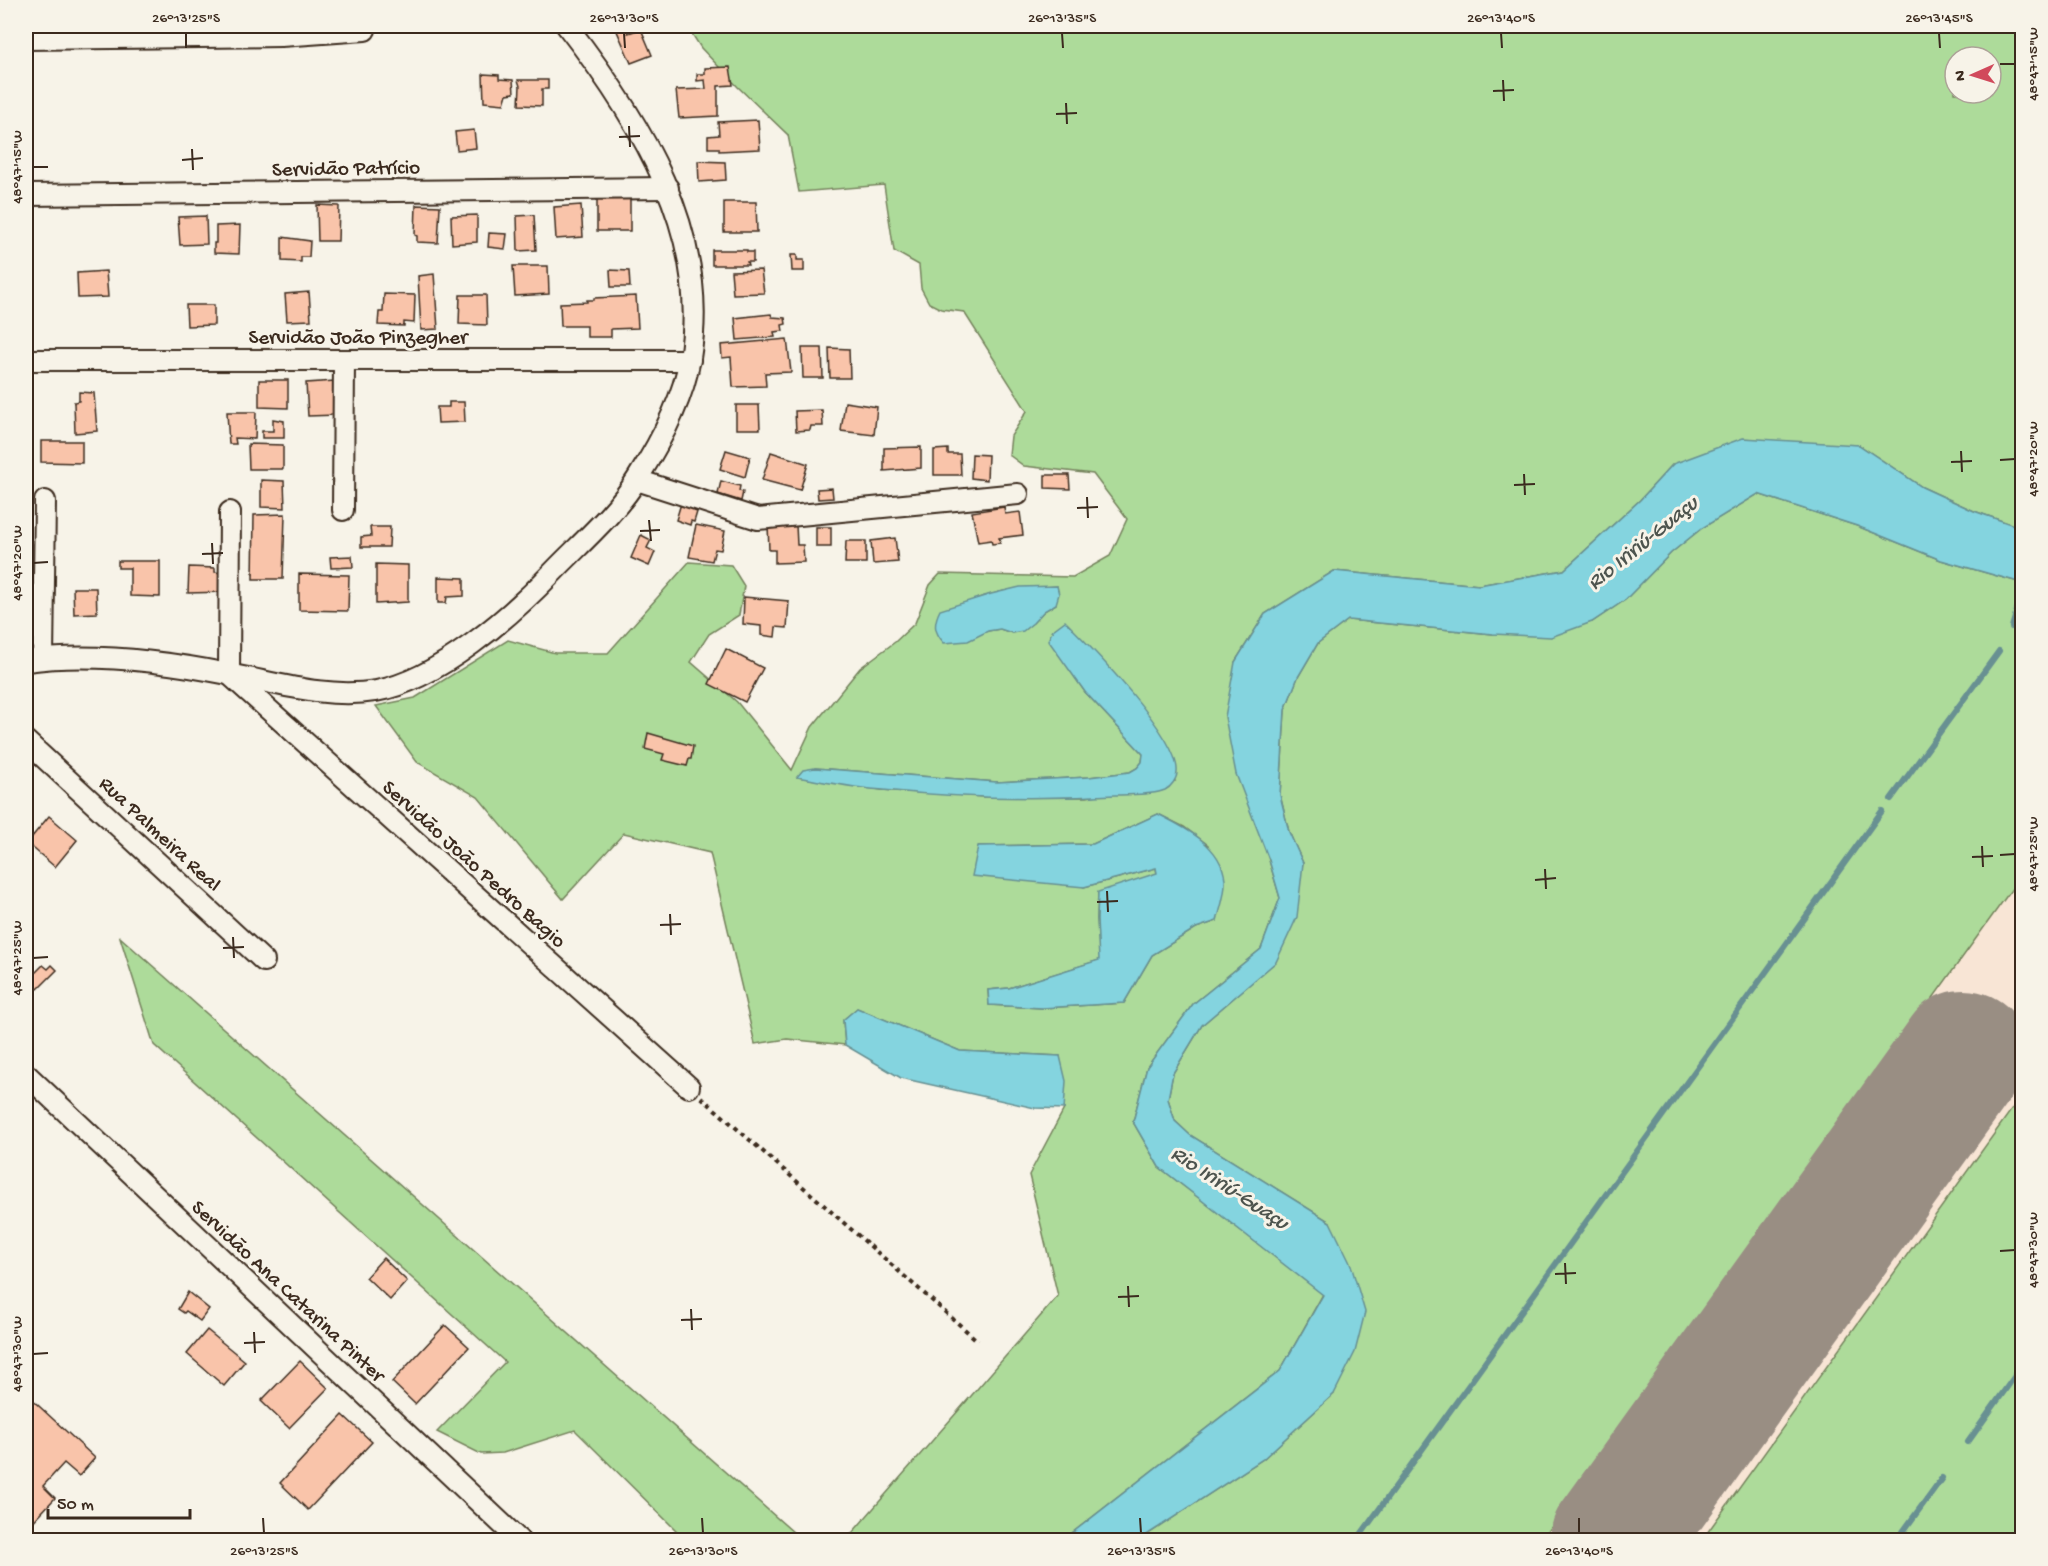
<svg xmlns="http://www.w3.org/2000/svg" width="2048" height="1566" font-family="'Gochi Hand',sans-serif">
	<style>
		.built { fill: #f8e5d5 }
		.green { fill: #addb9a; stroke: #74825c; stroke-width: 1.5; fill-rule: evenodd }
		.water { fill: #84d4df; stroke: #679092; stroke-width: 1.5 }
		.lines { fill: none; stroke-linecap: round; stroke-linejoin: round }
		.stream { stroke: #679092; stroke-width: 6 }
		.runway { stroke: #998e83; stroke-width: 128 }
		.building { fill: #f9c4aa; stroke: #3b2a1e; stroke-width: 1.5 }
		.minor-casing { stroke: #3b2a1e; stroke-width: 24 }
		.path { stroke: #3b2a1e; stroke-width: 4; stroke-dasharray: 4.5 4.5; stroke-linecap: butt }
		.minor { stroke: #f7f3e8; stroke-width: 20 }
		.ticks { fill: none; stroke: #3b2a1e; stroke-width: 2 }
		.labels { text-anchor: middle; stroke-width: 6; stroke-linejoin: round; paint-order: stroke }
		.street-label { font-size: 21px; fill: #3b2a1e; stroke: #f7f3e8 }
		.water-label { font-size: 22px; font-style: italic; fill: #4d544e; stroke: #f7f3e8 }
		.neatline { fill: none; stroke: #3b2a1e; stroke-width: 2 }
		.ticks-label { font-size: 15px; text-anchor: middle; fill: #3b2a1e }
	</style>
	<rect width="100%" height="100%" fill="#f7f3e8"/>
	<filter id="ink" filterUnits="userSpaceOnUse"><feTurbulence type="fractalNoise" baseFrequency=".0167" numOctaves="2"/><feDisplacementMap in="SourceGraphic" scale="12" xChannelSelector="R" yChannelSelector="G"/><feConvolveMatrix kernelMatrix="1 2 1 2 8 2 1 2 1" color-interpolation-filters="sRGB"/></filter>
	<g filter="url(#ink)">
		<polygon class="built" points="2022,637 2022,1540 1294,1540"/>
		<g class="green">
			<path d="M687,26h1335v502l-48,-17 -52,-24 -63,-42 -186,19 -33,36 -76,70 -85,15 -145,-14 -69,43 -30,48 34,198 11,38 -19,51 -68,55 -46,63 -14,55 26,45 164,127 -43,77 -217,169h-217l212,-244 -29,-121 35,-66 -4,-53 -100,-5 -103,-43 -14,12 2,25 -58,-6 -32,5 -45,-191 -86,-20 -61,66 -85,-102 -61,-35 -41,-56 39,-8 93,-58 47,13h53l81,-91 42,3 13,21 -5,29 -30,19 -18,28 46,40 55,68 20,-43 48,-59 35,-26 20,-19 15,-38 10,-11 133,3 37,-21 17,-37 -34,-45 -69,-8 -15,-11 2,-19 16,-25 -63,-99 -23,-3 -12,-6 -8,-15 -2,-23 -25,-14 -10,-66 -85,7 -11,-57 -50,-48 -37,-39zM1955,57h36v36h-36zM1057,586l-1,18 -12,7 -11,12 -21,10 -12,-4 -12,2 -10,-33 26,-7zM1049,640l126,141 -88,16h-102l-104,-7 -83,-13 17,-9 182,14 92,-5 41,-5 7,-4 5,-6 1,-8 -58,-62zM1158,814l26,13 24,18 9,76 -21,7 -44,27 -28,48 -82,5 -53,-3 -1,-15 21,-2 91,-28 -3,-41 1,-26 59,-19 -1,-6 -72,19 -106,-41 115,-2z"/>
			<polygon points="1758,494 1857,526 1941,560 2022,583 2022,886 2016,883 1542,1540 1139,1540 1263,1459 1334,1394 1330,1222 1190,1135 1175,1121 1168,1099 1173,1073 1202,1025 1275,962 1303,863 1289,832 1280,795 1285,710 1298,677 1318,643 1348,620 1493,634 1592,622 1625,600 1671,553 1702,528"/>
			<polygon points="120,937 802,1540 686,1540 575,1430 503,1453 481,1454 437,1432 505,1362 154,1045"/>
			<polygon points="2022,1095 2022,1540 1702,1540"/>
		</g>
		<g class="water">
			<polygon points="1743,438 1859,445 1922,487 1974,511 2022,528 2022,583 1941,560 1857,526 1758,494 1702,528 1671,553 1625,600 1592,622 1551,637 1493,634 1348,620 1318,643 1298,677 1285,710 1280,795 1289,832 1303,863 1297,917 1276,962 1202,1025 1173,1073 1168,1099 1175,1121 1190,1135 1330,1222 1351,1265 1365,1312 1355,1352 1334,1394 1263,1459 1139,1540 1063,1540 1280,1371 1323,1295 1159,1167 1133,1122 1147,1067 1193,1004 1261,949 1280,898 1269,860 1236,774 1225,717 1235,662 1265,614 1334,571 1479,585 1564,570 1640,500 1673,464"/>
			<path d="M1057,586l2,8 -3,10 -12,7 -11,12 -10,8 -11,2 -12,-4 -12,2 -20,10 -24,2c-10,-11 -11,-19 -4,-33l51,-16 29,-7z"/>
			<path d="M1065,621c25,25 115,117 112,151 0,7 -6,15 -12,18 -15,6 -35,4 -50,5 -77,5 -155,3 -232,-5 -29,-2 -57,-8 -86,-13l6,-7 12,-2 182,14 92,-5 41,-5 7,-4 5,-6 1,-8 -58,-62 -37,-52 5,-10z"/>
			<path d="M1158,814c28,14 64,32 67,66 1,13 -5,29 -8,41l-21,7 -44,27 -28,48 -82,5 -53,-3 -1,-15 21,-2 90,-28 -2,-41 1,-27 59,-19 -1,-5 -72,19 -112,-11 6,-30 115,-2z"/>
			<polygon points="857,1008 960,1051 1060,1056 1066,1081 1064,1109 1035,1108 901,1078 845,1045 843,1020"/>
		</g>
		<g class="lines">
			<g class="stream">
				<polyline points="2012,627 2022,593"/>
				<polyline points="1891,799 1999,651"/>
				<polyline points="1968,1442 2022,1366"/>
				<polyline points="1357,1540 1882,811"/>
				<polyline points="1897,1540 1942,1478"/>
			</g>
			<polyline class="runway" points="1614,1540 1964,1054"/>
		</g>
		<g class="building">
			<polygon points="625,27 628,33 641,29 652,55 631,63 617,31"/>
			<polygon points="730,67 733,85 718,86 718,116 679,118 676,90 706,89 705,80 697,81 697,74 705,74 705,68"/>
			<polygon points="483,74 499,75 499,79 513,80 514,93 507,94 504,104 484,102"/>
			<polygon points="518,80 548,80 548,89 542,89 542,106 519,105 520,86"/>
			<polygon points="758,120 760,149 719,151 719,148 708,148 708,136 719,135 718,122"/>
			<polygon points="474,130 476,148 457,150 455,132"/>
			<polygon points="698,161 725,162 726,180 699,182"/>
			<rect x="597" y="195" width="33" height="36"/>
			<polygon points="724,202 756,202 757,232 724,232"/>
			<polygon points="317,205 339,206 338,241 318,241"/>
			<polygon points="416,205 440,206 438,243 417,242 417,236 415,235"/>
			<polygon points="581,205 583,237 556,239 554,207"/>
			<polygon points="477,215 477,242 452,244 451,216"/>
			<polygon points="534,215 536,250 518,251 517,216"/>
			<polygon points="206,216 207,244 180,245 178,217"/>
			<polygon points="240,225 239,254 214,253 214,243 216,243 216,226"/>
			<polygon points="489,233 507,234 505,249 488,247"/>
			<polygon points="282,237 310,241 309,257 301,257 301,262 282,261"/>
			<polygon points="712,250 747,250 747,252 753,252 753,262 747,262 748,265 712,265"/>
			<polygon points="791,255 797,255 797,260 804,260 804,271 792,271"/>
			<polygon points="513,266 548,266 549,294 515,296"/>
			<polygon points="610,270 629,271 630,287 611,287"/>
			<polygon points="761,270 764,293 733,294 731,271"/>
			<polygon points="106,271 108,297 78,298 77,273"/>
			<polygon points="434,274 438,329 421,330 418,276"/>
			<polygon points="309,292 311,320 287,321 285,294"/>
			<polygon points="384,294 415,295 414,323 404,322 404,326 378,325 379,312 383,312"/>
			<polygon points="460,295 486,295 487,325 459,324"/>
			<polygon points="636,296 638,328 611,329 611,337 587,337 587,326 561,326 560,303 587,302 587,300 594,300 594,298"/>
			<polygon points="186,305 214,305 214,325 187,326"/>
			<polygon points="771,314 772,317 785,318 786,324 782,325 783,331 774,332 775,337 737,340 735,318"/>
			<polygon points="787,339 791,372 765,373 766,386 733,387 731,357 722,358 721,345"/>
			<polygon points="802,348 822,348 823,378 803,378"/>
			<polygon points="829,348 849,349 850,378 830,378"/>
			<polygon points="259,380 288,380 288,408 259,407"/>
			<polygon points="335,381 337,415 308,416 306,383"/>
			<polygon points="79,392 94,393 97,431 75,433 74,402 79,401"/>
			<polygon points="449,402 464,402 465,422 438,423 437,407 449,407"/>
			<polygon points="845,402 877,407 874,435 841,431"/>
			<polygon points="736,405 759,405 760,429 736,429"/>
			<polygon points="822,410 823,426 811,426 810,430 796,431 795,411"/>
			<polygon points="227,412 256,412 255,439 235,438 236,444 229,444"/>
			<polygon points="26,414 29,414 31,440 26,440"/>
			<polygon points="273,419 284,421 284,438 262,438 262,431 273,431"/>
			<polygon points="41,441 82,441 82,463 41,462"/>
			<polygon points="248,444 283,445 283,469 249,469"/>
			<polygon points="921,447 921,468 884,471 884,448"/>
			<polygon points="948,449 948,454 960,454 961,475 934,475 934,450"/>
			<polygon points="726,450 750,457 745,477 720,469"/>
			<polygon points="771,452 808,464 800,490 762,480"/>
			<polygon points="972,454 988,455 987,480 971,478"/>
			<polygon points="1045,475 1069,475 1070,489 1045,488"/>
			<polygon points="261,480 284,481 285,508 261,507"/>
			<polygon points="721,481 740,486 739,491 743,492 741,501 718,494"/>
			<polygon points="832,488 833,498 818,499 817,489"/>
			<polygon points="682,500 696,504 694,511 697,512 694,522 691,521 690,525 676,520"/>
			<polygon points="1004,507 1005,514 1020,512 1023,535 999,538 1000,543 992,544 991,540 978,542 972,512"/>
			<polygon points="285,514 283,579 253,579 254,515"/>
			<polygon points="696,525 725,531 721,550 715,549 712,561 689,557"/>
			<polygon points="768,525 796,525 797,545 803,545 804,562 775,563 775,550 769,550"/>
			<polygon points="370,527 390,527 389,547 361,547 361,537 371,536"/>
			<rect x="816" y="527" width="15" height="20"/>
			<polygon points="641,535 651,540 647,548 655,552 649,566 631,558"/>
			<polygon points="895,538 898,562 873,564 871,541"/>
			<polygon points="846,541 866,541 866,563 845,563"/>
			<polygon points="352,556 353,567 331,568 330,557"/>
			<polygon points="118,561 160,561 160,597 130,596 130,568 118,568"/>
			<polygon points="376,564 408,565 408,602 376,604"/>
			<polygon points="189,567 215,568 215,572 222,573 225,592 188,593"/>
			<polygon points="299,574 349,575 348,611 299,610"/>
			<polygon points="438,577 464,578 464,596 447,597 446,603 438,603"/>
			<polygon points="73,588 96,588 97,613 74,614"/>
			<polygon points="744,597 789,601 787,628 776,627 775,637 761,635 761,626 743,624"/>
			<polygon points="726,649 763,668 745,702 709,684"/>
			<polygon points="648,733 693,746 691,759 689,759 687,766 662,760 664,754 645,749"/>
			<polygon points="49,816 77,840 55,867 27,843"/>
			<polygon points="43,965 48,969 52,965 57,970 38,989 28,980"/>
			<polygon points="383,1258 407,1281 390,1300 366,1277"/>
			<polygon points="188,1292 209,1309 200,1321 186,1311 184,1313 178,1309"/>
			<polygon points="445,1325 469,1347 415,1404 392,1382"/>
			<polygon points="207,1330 245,1361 224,1386 187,1354"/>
			<polygon points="300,1361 328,1388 289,1428 261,1401"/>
			<polygon points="26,1394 95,1458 79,1476 64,1463 43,1486 55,1498 26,1529"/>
			<polygon points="343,1415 372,1442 308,1510 280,1483"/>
		</g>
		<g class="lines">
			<defs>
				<g id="minor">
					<polyline points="26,39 281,36 365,30"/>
					<polyline points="26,195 668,188"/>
					<polyline points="26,360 690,360"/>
					<polyline points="637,480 758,519 1018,494"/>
					<polyline points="343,510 344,360"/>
					<polyline points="230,512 229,674 689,1087"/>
					<polyline points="43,659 45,501"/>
					<path d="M26,661c66,-9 137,0 202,13 49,9 98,25 148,17 62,-11 135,-75 177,-119 29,-30 62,-58 84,-93 23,-36 46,-79 53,-121 21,-124 -50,-238 -123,-332"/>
					<polyline points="26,741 264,961"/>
					<polyline points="26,1074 519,1540"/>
				</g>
			</defs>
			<use href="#minor" class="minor-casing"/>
			<polyline class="path" points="701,1097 978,1341"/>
			<use href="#minor" class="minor"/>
		</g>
	</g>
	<path class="ticks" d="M186,33v15M624,33l1,15M1062,33l1,15M1501,33l1,15M1939,33l1,15M2000,64h15M1503,80l1,21M1493,91l21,-1M1066,103l1,21M1056,114l21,-1M629,126l1,21M619,137l21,-1M192,149l1,21M182,160l21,-2M33,167h15M1961,451l1,21M2000,460l15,-1M1951,462l21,-1M1524,474l1,21M1514,485l21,-1M1087,497l1,21M1077,508l21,-1M649,520l2,21M640,531l20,-1M212,543l1,21M202,554l21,-1M33,563l15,-1M1982,846l1,21M2000,855l15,-1M1972,857l21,-1M1545,869l1,20M1535,880l21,-2M1107,891l1,21M1097,902l21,-1M670,914l1,21M660,925l21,-1M233,937l1,21M223,948l21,-1M33,958l15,-1M2000,1251l15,-1M1565,1263l1,21M1555,1274l21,-1M1128,1286l1,21M1118,1297l21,-1M691,1309l1,21M681,1320l21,-1M254,1332l1,21M244,1343l21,-1M33,1354l15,-1M263,1518l1,15M702,1518l1,15M1140,1518l1,15M1579,1518v15"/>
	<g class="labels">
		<g class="street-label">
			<text transform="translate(346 167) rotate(-1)" y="7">Servidão Patrício</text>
			<text x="358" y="343">Servidão João Pinzegher</text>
			<text transform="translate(161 833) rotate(43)" y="7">Rua Palmeira Real</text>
			<text transform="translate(475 863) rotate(42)" y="7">Servidão João Pedro Bagio</text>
			<text transform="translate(289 1290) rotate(43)" y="7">Servidão Ana Catarina Pinter</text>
		</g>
		<g class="water-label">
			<text transform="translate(1641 541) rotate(-39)" y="8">Rio Iririú-Guaçu</text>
			<text transform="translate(1231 1186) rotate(33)" y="8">Rio Iririú-Guaçu</text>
		</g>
	</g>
	<rect width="2048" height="1566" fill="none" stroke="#f7f3e8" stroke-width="66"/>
	<g transform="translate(1973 75) rotate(267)"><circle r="28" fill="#f7f3e8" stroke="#aca397" stroke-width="1.5"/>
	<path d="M0-4.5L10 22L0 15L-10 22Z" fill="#d1495b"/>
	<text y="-9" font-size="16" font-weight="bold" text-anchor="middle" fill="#3b2a1e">N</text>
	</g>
	<path d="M48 1509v9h142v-9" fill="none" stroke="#3b2a1e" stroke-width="3"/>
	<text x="57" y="1509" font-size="18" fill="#3b2a1e" stroke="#f7f3e8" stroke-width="4.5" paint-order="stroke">50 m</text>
	<rect x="33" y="33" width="1982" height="1500" class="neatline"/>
	<g class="ticks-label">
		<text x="186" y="22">26°13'25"S</text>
		<text x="624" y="22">26°13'30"S</text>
		<text x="1062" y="22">26°13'35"S</text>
		<text x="1501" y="22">26°13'40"S</text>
		<text x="1939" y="22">26°13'45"S</text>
		<text transform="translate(2032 64) rotate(-90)" y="5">48°47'15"W</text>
		<text transform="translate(16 167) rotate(-90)" y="5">48°47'15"W</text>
		<text transform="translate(2032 459) rotate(-90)" y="5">48°47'20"W</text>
		<text transform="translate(16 563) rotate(-90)" y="5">48°47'20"W</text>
		<text transform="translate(2032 854) rotate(-90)" y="5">48°47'25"W</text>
		<text transform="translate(16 958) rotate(-90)" y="5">48°47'25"W</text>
		<text transform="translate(2032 1250) rotate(-90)" y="5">48°47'30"W</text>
		<text transform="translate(16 1354) rotate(-90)" y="5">48°47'30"W</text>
		<text x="264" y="1555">26°13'25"S</text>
		<text x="703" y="1555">26°13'30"S</text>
		<text x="1141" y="1555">26°13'35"S</text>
		<text x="1579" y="1555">26°13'40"S</text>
	</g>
</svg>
